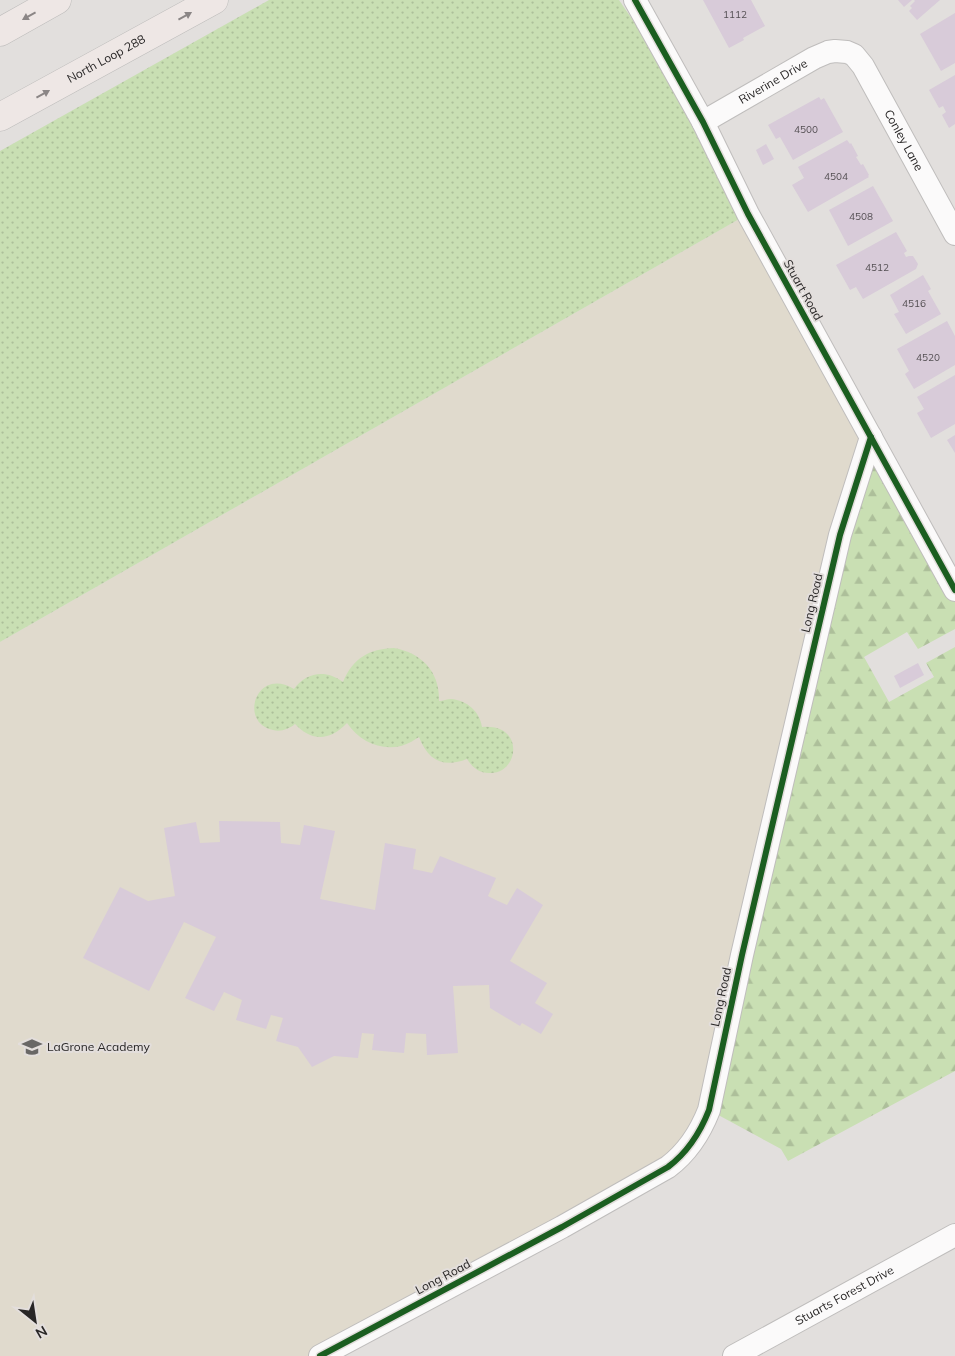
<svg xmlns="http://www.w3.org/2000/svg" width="955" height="1356" font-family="Mulish,sans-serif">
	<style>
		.education { fill: #e0dacd }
		.grass { fill: url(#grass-dots) }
		.forest { fill: url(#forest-firs) }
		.building { fill: #d8cbd9 }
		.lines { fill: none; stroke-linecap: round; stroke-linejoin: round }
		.street-casing { stroke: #bfbdbc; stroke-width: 24 }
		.highway-casing { stroke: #bdbcbb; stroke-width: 29 }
		.street { stroke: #fbfafa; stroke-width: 22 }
		.highway { stroke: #eee7e5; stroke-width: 28 }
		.cycleway-casing { stroke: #e3dedc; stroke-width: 9 }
		.cycleway { stroke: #1b5e20; stroke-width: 6 }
		.oneway { fill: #8b8686 }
		.labels { text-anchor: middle; stroke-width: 4; stroke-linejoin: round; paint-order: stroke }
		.number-label { font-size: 10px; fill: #544f53 }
		.street-label { font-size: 12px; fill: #282626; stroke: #e3dedc }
		.poi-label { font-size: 12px; fill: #282626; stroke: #e3dedc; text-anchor: start }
	</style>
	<defs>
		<pattern id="grass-dots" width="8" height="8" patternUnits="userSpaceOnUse" patternTransform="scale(1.25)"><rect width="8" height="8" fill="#c9dfb3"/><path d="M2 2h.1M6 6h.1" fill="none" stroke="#adbf9a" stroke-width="1.8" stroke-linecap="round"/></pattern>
		<pattern id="forest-firs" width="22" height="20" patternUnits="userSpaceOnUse" patternTransform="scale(1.25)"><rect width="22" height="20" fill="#c9dfb3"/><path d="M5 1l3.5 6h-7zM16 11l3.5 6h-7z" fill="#adbf9a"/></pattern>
	</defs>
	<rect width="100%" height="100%" fill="#e2dfdd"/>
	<polygon class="education" points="748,214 871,437 694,1141 320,1356 0,1356 0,642"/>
	<g class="grass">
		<polygon points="269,0 619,0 703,122 748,214 0,642 0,151"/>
		<path d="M394,648c28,5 46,24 45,53 4,0 8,-2 12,-2 16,1 29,13 31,28 44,-4 37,48 7,46 -10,0 -17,-6 -22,-14 -23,9 -39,2 -48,-22 -6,4 -11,7 -18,9 -21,5 -42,-5 -54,-23 -17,18 -35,19 -52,1 -6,5 -14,8 -22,6 -35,-7 -17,-64 21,-41 12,-17 32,-20 49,-7 10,-24 26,-33 51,-34z"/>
	</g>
	<polygon class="forest" points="871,437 955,590 955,629 918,649 907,632 864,657 889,702 934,677 926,663 955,647 955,1071 788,1161 781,1149 709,1110"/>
	<g class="building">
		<polygon points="703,0 751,0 765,26 743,38 744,40 729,48"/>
		<polygon points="898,0 912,0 904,7"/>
		<polygon points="914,0 940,0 917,20 909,11 912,8 910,6 915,1"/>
		<polygon points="955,13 955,63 941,71 920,34"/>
		<polygon points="955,75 955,124 949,128 942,115 946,112 943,106 939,108 929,90"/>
		<polygon points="819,97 821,100 824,98 843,132 793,160 780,137 776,139 768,125"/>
		<polygon points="847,140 850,144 851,143 858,156 856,157 861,165 863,164 869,175 868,176 869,177 808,212 792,185 804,178 798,167"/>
		<polygon points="766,144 774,159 763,165 756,150"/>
		<polygon points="873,186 893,221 848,246 829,210"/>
		<polygon points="896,232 907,251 904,253 906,257 909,256 913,256 918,264 916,269 863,299 856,287 850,290 836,265"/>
		<polygon points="923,275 931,289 928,291 941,314 906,334 894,314 899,312 890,295"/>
		<polygon points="947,321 955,336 955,365 914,389 905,374 909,371 897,349"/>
		<polygon points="955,375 955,424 931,438 917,413 924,409 917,397"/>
		<polygon points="955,435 955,453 947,440"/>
		<polygon points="918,663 924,675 900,688 894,676"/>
		<polygon points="219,821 280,822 281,843 300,845 304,825 335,831 320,899 375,910 385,843 416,849 413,869 432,873 440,856 496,878 488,896 498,901 507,905 517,888 543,905 510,961 547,983 535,1003 553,1014 541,1034 522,1023 520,1026 490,1008 489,985 453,986 458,1053 427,1055 426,1034 406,1033 404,1053 372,1050 374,1034 362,1033 358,1058 334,1056 312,1067 298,1047 276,1041 283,1018 271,1015 266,1029 236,1020 242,1000 224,992 214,1011 185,998 216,937 184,922 149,991 83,958 120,887 148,901 175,896 164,828 196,822 200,843 220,842"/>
	</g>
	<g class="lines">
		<defs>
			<g id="street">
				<polyline points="635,0 703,122 748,214 955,590"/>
				<path id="s1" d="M703,122l111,-64 14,-6 7,-1 12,1 7,3 9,11 92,168"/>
				<path d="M320,1356l242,-129 106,-60c20,-15 32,-34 41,-57l33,-155 98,-420 31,-98"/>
				<path id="s2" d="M734,1356l221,-121"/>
			</g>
			<g id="highway">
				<polyline points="0,32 57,0"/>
				<path id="s3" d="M0,117l214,-117"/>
			</g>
		</defs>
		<use href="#street" class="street-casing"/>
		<use href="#highway" class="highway-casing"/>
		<use href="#street" class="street"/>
		<use href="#highway" class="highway"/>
		<defs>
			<g id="cycleway">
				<polyline points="635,0 703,122 748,214 955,590"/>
				<path d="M320,1356l242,-129 106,-60c20,-15 32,-34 41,-57l33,-155 98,-420 31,-98"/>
			</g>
		</defs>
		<use href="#cycleway" class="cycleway-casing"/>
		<use href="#cycleway" class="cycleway"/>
	</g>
	<defs><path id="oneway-solid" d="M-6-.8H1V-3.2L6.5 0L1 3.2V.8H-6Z" transform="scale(1.25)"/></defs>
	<g class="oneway">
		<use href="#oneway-solid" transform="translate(29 16) rotate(151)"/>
		<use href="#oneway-solid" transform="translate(185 16) rotate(-29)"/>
		<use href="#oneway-solid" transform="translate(43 94) rotate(-29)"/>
	</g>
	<defs>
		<symbol id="school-bare" viewBox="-9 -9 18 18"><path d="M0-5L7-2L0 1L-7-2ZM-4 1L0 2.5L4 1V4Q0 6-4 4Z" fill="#696766" stroke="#e3dedc" stroke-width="2.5" paint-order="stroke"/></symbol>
	</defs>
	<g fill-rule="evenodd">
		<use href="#school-bare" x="18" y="1033" width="28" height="28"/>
	</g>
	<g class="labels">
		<g class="number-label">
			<text x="735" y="18">1112</text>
			<text x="806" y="133">4500</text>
			<text x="836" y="180">4504</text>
			<text x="861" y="220">4508</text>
			<text x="877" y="271">4512</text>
			<text x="914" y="307">4516</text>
			<text x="928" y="361">4520</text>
		</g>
		<g class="street-label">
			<text dy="4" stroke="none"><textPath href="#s3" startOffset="121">North Loop 288</textPath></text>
			<text dy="4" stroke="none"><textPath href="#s1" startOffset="81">Riverine Drive</textPath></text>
			<text dy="4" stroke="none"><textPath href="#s1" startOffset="269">Conley Lane</textPath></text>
			<text transform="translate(803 290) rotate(61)" y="4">Stuart Road</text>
			<text transform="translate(812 603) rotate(-77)" y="4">Long Road</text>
			<text transform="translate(721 997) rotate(-78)" y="4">Long Road</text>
			<text transform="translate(443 1277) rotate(-28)" y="4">Long Road</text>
			<text dy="4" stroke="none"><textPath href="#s2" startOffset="126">Stuarts Forest Drive</textPath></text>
		</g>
		<g class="poi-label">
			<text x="47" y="1051">LaGrone Academy</text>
		</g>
	</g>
	<g transform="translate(35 1321) rotate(150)" stroke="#e3dedc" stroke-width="4" paint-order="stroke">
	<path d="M0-4L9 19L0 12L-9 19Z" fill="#282626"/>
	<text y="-8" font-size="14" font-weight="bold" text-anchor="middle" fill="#282626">N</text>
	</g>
</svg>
